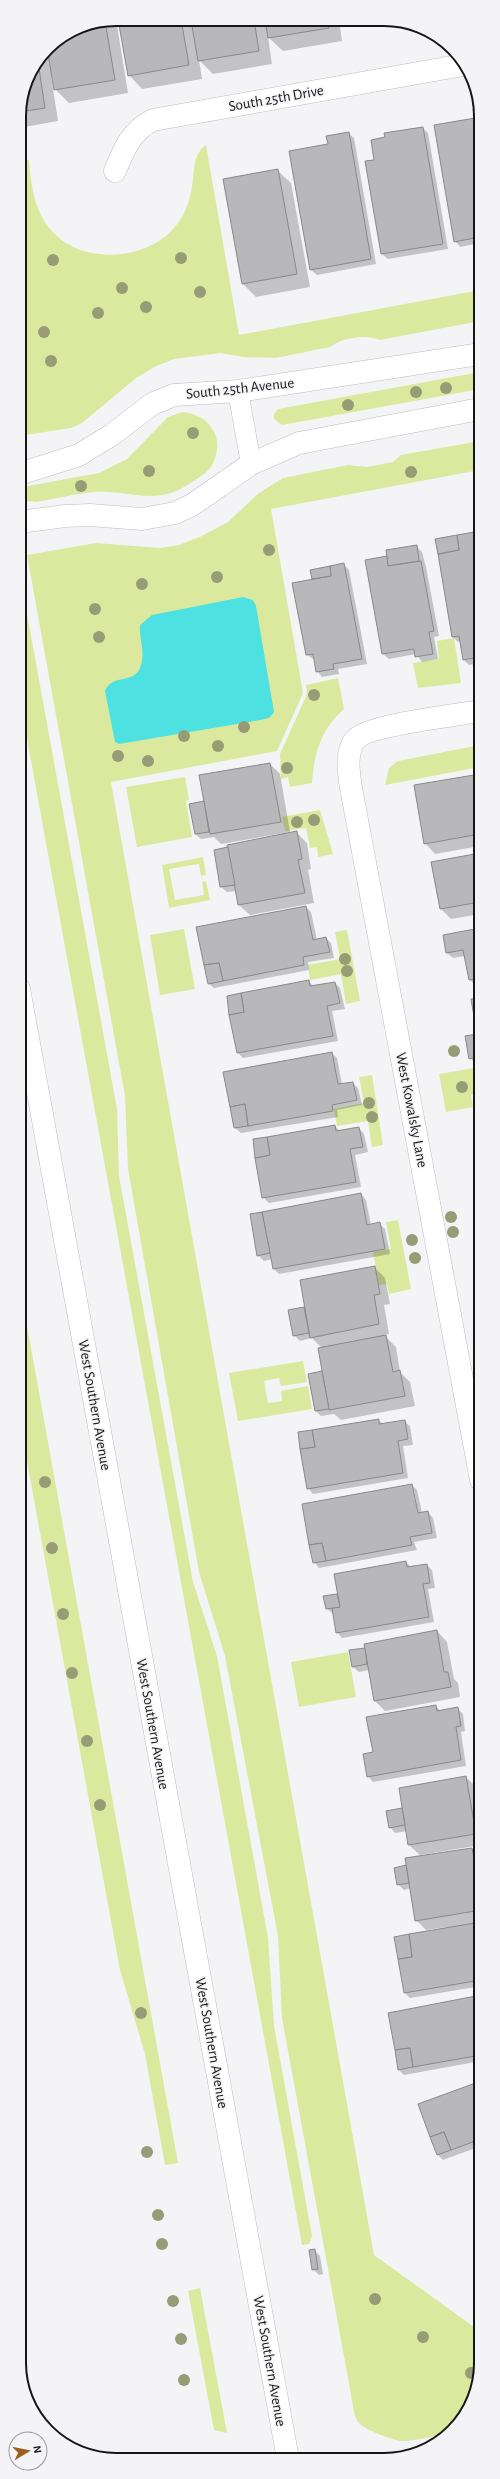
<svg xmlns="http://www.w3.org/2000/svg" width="500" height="2479" font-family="'Alegreya Sans',sans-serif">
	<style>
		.green { fill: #dbe99e }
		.water { fill: #4de1e2 }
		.shadow { fill: #0003; fill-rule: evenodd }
		.building { fill: #b8b8bb; stroke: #89898b }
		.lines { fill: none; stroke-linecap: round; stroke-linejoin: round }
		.lane-casing { stroke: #bdbdc0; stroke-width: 21 }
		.street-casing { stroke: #bdbdc0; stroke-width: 23 }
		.secondary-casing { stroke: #bdbdc0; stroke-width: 23 }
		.lane { stroke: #fff; stroke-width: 20 }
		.street { stroke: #fff; stroke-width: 22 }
		.secondary { stroke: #fff; stroke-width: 22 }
		.tree { fill: #979c76 }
		.labels { text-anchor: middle; stroke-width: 3; stroke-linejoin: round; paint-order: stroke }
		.street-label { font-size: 15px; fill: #161617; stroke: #f4f4f7 }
		.rim { fill: none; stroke: #161617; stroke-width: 2 }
	</style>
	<rect width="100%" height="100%" fill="#f4f4f7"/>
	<g class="green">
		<path d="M206,145l33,190 241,-45v31l-100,19c-14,-6 -37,-3 -50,7l-54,11 -33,-1 -22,-4 -47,6 -18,7 -20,12 -54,45 -11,5 -52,8v-276h10c2,25 5,49 21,69 27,33 84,33 116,7 13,-11 22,-27 25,-44 4,-16 0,-37 15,-47z"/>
		<polygon points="480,372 480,389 282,425 274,419 274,414 278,409"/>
		<path d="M183,412c13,2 23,6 30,18 6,10 5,21 1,31 -4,10 -11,14 -19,19 -39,29 -62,9 -102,12 -19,2 -39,7 -57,10l-9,-1 -3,-8 4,-7 71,-13 28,-14 41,-42z"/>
		<path d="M480,441v29l-209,39 32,184 -26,58 -166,31 263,1473 107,77c0,33 0,70 -25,96 -6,6 -46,14 -55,13 -8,-1 -38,-12 -42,-18 -5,-6 -6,-16 -7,-23l-70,-382 -4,-82 -53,-280 -26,-84 -71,-403 -3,-73 -98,-541 69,-12 64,5 19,-3 23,-9 26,-14 31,-29 24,-15 65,-13 19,2 26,-5 8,-7z"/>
		<polygon points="22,586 117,1109 119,1176 193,1582 217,1656 268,1938 274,2026 312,2236 309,2244 302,2245 19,695 19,587"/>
		<polygon points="454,638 461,683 418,688 413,663 439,659 437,641"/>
		<path d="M338,678l6,31c-23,20 -30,44 -32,74l-22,4 -2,-10 -7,2 -1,-25 27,-60 -1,-9z"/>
		<polygon points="480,745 480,767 385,785 389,768 398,761"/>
		<polygon points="185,777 189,800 186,801 192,837 137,847 126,787"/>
		<polygon points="320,810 333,854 318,857 317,847 310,848 306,828 285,831 282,817"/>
		<polygon points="203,857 206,875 201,876 199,864 169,869 175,900 204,895 202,882 206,881 210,900 169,908 162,865"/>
		<polygon points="184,929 195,989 160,995 150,935"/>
		<polygon points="347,930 360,1001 346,1004 341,974 310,980 308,965 340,959 335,932"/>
		<polygon points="480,1067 480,1075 475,1076 478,1094 471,1095 473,1107 446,1112 439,1074"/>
		<polygon points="372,1075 383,1145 372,1147 368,1121 337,1126 334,1109 364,1103 359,1077"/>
		<polygon points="398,1220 411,1289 389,1294 387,1284 379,1285 373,1252 391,1249 386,1222"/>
		<polygon points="26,1320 178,2163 165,2165 145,2054 120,1970 26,1456 20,1363 20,1321"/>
		<polygon points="303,1361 307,1382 281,1386 279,1378 264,1381 268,1403 282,1401 281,1391 308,1386 312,1409 238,1421 229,1373"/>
		<polygon points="348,1652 356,1697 299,1707 291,1662"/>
		<polygon points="200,2288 227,2433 214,2430 188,2291"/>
	</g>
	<path class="water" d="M243,597l10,3 3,6 18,106 -5,6 -9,2 -141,24 -4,-2 -10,-51c8,-20 34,-3 37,-31 2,-11 -3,-24 -2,-35l12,-10z"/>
	<g class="shadow">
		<polygon points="116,19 128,93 69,103 55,89 53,76 51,76 58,121 19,128 19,110 26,78 47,47 79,26"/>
		<polygon points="119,19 339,20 342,41 283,51 268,37 272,64 213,74 199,60 202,79 142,89 129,75"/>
		<polygon points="480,109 480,243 460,247 455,241 476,119 475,110"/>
		<polygon points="423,128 428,133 448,249 388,259 382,254 366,162 375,161"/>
		<polygon points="348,133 354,138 376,264 317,275 311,270"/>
		<polygon points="277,170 291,183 310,287 256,297 243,284"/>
		<polygon points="480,532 480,663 469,665 464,660 461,641 458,642 452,636 436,540"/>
		<polygon points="416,546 422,552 426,567 439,636 434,637 438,659 422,662 416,654 389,659 383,654 388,557"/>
		<polygon points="343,564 349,570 367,664 338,669 339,674 322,677 317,671 315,660 307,655 293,584 313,580 311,570"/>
		<polygon points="270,764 280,774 290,832 221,844 214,837 201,839 195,834 205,802"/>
		<polygon points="480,775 480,846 435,854 425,843 415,786"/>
		<polygon points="296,832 307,843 311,869 308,870 314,903 250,915 239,905 237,891 227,892 221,887 215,850"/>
		<polygon points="480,854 480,914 451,919 441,909 432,863"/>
		<polygon points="306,907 311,912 317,940 326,938 331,943 334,958 308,962 309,970 214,988 208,983"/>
		<polygon points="480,929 480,984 475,985 470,980 465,956 453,958 447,953 444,936"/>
		<polygon points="309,981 314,987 335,983 340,988 345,1009 332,1011 338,1041 243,1058 238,1053 228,997"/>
		<polygon points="480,999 480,1063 476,1064 470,1058 478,1035 472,1000"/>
		<polygon points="332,1053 337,1058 342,1084 353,1083 358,1088 362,1105 337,1110 338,1117 241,1133 235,1128"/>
		<polygon points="477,1077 480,1077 480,1103"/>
		<polygon points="335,1126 340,1131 359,1128 364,1134 368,1152 355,1155 361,1187 269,1203 263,1197"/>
		<polygon points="361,1194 366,1200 371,1225 379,1223 385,1229 390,1254 279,1274 274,1269 272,1259 264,1261 258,1255"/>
		<polygon points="374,1267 385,1278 390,1304 384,1305 389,1334 384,1335 396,1347 400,1372 410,1382 415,1406 341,1420 334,1414 321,1416 316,1411 310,1375 324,1372 322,1348 312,1338 300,1341 294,1335 289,1311 306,1307"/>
		<polygon points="378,1420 383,1424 404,1421 410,1426 413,1445 403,1446 408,1478 313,1494 308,1488"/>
		<path d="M412,1485l5,5 5,23 6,-1 5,6 4,20 -23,4 3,8 -98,18 -5,-6zM412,1490h2l5,28h-2z"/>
		<polygon points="406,1562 411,1567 427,1565 432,1570 435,1588 428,1589 434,1622 342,1638 337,1632 334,1614 327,1609 325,1597 339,1594"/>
		<polygon points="437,1631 447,1642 454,1679 458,1683 460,1697 385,1711 375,1701 369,1670 359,1672 353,1667 364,1649"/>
		<polygon points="435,1706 441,1711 457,1708 463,1714 465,1731 461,1732 466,1766 373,1782 368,1776 374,1753"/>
		<polygon points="466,1777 476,1787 481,1814 481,1845 420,1855 409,1845 407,1831 395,1833 390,1827 402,1809 404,1811"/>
		<polygon points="472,1849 481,1858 481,1922 473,1923 481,1932 481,1986 410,1998 405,1993 446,1929 446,1927 426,1930 416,1920 411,1888 404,1890 398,1884 406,1867 408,1869"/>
		<polygon points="481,1996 481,2061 404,2075 399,2070"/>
		<polygon points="481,2082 481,2146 443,2160 438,2155 419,2105"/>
		<polygon points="314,2250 320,2256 323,2274 319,2275 313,2269"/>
	</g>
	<g class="building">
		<polygon points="118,19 181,19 189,65 128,76"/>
		<polygon points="191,20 254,20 259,51 198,61"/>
		<polygon points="265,20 328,20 329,28 268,38"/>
		<polygon points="105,21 115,80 54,90 47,47 79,26"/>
		<polygon points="38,62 45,108 19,112 26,78"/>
		<polygon points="480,108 480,237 454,242 434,125 475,118 473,109"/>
		<polygon points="423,127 443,244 381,254 365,161 374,160 371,140 385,137 384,133"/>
		<polygon points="349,132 371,259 310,270 289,151 328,144 326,136"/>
		<polygon points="278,169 297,274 242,284 223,179"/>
		<polygon points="480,531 480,644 477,645 479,657 463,660 459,636 452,637 438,554 459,550 457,535"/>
		<polygon points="457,535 459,550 438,554 435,539"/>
		<polygon points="417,545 419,561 388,566 386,550"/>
		<polygon points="387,556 388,566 421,561 434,631 429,632 433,654 415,657 414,649 382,654 365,560"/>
		<polygon points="344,563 362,659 333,664 334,669 316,672 313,654 306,655 292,583 331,576 330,566"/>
		<polygon points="330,566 331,576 312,579 310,570"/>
		<polygon points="270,763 281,822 210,834 199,775"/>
		<polygon points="480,774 480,834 424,844 414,785"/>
		<polygon points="204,801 209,832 195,834 189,804"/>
		<polygon points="297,831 302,859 298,860 305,893 238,905 227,845"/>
		<polygon points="228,847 235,885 220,887 214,850"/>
		<polygon points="480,853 480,902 440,909 431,862"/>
		<polygon points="306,906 313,940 326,937 330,952 303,957 304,965 223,981 219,963 204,965 196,927"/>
		<polygon points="480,928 480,978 469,980 463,950 446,953 443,935"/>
		<polygon points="219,963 223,981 208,984 204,965"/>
		<polygon points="309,980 310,986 335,982 340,1003 327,1006 333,1036 237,1053 229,1015 244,1012 241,993"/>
		<polygon points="241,993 244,1012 229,1015 227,996"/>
		<polygon points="480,998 480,1056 469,1059 465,1036 477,1034 471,999"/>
		<polygon points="332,1052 338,1084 353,1082 357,1100 332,1105 333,1111 248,1126 245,1104 230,1107 223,1072"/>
		<polygon points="480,1076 480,1105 476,1077"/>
		<polygon points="245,1104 248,1126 234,1128 230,1107"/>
		<polygon points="335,1125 336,1131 359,1127 363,1147 350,1149 356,1182 262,1198 255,1158 270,1155 267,1137"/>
		<polygon points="267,1137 270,1155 255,1158 253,1139"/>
		<polygon points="361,1193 367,1225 380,1222 385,1249 273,1269 262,1212"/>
		<polygon points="262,1212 270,1253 257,1256 250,1214"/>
		<polygon points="375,1266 380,1294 374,1295 379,1324 310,1338 300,1280"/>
		<polygon points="304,1307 309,1333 293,1336 288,1310"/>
		<polygon points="386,1335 393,1372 400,1370 405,1396 329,1410 318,1348"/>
		<polygon points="322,1371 329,1409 315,1411 308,1374"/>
		<polygon points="379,1419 379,1424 405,1420 408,1439 398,1441 403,1473 307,1489 300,1449 315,1447 312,1430"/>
		<polygon points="312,1430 315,1447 300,1449 298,1432"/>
		<polygon points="412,1484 418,1513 428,1511 432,1533 410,1537 412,1545 326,1561 322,1543 309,1545 302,1504"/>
		<polygon points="322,1543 326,1561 313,1563 309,1545"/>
		<polygon points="406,1561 407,1567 427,1564 430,1583 423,1584 429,1617 336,1633 332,1608 340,1607 334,1574"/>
		<polygon points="337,1594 340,1607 326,1609 323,1596"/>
		<polygon points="437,1630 444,1672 448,1672 451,1687 374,1701 364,1644"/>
		<polygon points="365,1648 367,1664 352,1667 349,1650"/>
		<polygon points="436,1705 437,1711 458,1707 461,1726 456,1727 461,1760 367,1777 363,1754 373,1752 366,1717"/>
		<polygon points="466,1776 476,1834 408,1845 399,1788"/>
		<polygon points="402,1808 405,1825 389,1828 386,1811"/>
		<polygon points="472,1848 477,1876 481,1876 481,1910 415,1921 405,1858"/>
		<polygon points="406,1865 409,1883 397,1885 394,1868"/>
		<polygon points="475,1923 476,1932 481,1931 481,1980 404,1993 398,1959 412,1957 409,1934"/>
		<polygon points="409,1934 412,1957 398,1959 394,1937"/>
		<polygon points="481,1995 481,2055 413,2067 410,2048 395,2050 388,2013"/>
		<polygon points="410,2048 413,2067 398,2070 395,2050"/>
		<polygon points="481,2081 481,2139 451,2150 444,2132 430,2137 418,2104"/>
		<polygon points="444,2132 451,2150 437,2155 430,2137"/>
		<polygon points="315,2249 318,2269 312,2270 309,2250"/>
	</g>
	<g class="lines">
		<defs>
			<polyline id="lane" points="238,391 251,464"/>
			<g id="street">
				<path d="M115,171c9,-22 16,-40 38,-51l310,-55"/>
				<polyline points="19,474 79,455 113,434 152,404 174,395 238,391 480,354"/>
				<polyline points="19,522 65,516 90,515 142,519 175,513 192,505 251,464 299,443 480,409"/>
				<path d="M480,711c-22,4 -114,14 -125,29 -10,13 -6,34 -4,48l130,692"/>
			</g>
			<polyline id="secondary" points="19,989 288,2459"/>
		</defs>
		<use href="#lane" class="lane-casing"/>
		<use href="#street" class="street-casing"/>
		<use href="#secondary" class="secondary-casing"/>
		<use href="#lane" class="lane"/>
		<use href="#street" class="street"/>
		<use href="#secondary" class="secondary"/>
	</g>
	<g class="tree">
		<circle cx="181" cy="258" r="6"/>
		<circle cx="53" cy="260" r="6"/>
		<circle cx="122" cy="288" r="6"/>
		<circle cx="200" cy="292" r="6"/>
		<circle cx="146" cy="307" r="6"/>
		<circle cx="98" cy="313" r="6"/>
		<circle cx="44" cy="332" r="6"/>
		<circle cx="51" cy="361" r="6"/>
		<circle cx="446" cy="388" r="6"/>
		<circle cx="416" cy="392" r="6"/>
		<circle cx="348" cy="405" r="6"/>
		<circle cx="193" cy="433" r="6"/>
		<circle cx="149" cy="471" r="6"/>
		<circle cx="411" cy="472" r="6"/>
		<circle cx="81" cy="486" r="6"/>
		<circle cx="269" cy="550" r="6"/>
		<circle cx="217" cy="577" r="6"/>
		<circle cx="142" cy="584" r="6"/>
		<circle cx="95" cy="609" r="6"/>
		<circle cx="99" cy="637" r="6"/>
		<circle cx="314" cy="695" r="6"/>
		<circle cx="244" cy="727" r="6"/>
		<circle cx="184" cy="736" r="6"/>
		<circle cx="218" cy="746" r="6"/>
		<circle cx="118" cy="756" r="6"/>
		<circle cx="148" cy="761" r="6"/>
		<circle cx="287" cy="768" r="6"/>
		<circle cx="314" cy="820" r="6"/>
		<circle cx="297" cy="822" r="6"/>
		<circle cx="345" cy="959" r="6"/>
		<circle cx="347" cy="971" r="6"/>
		<circle cx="454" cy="1051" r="6"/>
		<circle cx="462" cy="1087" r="6"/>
		<circle cx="369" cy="1103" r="6"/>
		<circle cx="372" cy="1117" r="6"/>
		<circle cx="451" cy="1217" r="6"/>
		<circle cx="453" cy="1232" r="6"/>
		<circle cx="412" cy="1240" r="6"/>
		<circle cx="415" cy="1258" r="6"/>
		<circle cx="45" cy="1482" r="6"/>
		<circle cx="52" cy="1548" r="6"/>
		<circle cx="63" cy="1614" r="6"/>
		<circle cx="72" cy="1673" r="6"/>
		<circle cx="87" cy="1741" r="6"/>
		<circle cx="100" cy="1805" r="6"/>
		<circle cx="141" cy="2013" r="6"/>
		<circle cx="147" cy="2152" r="6"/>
		<circle cx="158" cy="2215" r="6"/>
		<circle cx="162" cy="2244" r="6"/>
		<circle cx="375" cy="2299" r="6"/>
		<circle cx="173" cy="2301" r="6"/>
		<circle cx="423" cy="2337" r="6"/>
		<circle cx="181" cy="2339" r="6"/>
		<circle cx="471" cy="2373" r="6"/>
		<circle cx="184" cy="2380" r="6"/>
	</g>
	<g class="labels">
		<g class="street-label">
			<text transform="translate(276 98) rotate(-10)" y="5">South 25th Drive</text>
			<text transform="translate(240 388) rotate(-6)" y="5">South 25th Avenue</text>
			<text transform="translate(412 1110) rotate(79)" y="5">West Kowalsky Lane</text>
			<text transform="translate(95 1405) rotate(80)" y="5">West Southern Avenue</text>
			<text transform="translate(153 1724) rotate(80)" y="5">West Southern Avenue</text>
			<text transform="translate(212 2043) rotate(80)" y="5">West Southern Avenue</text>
			<text transform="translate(270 2361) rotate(80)" y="5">West Southern Avenue</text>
		</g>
	</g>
	<path d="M0 0H500V2479H0ZM116 26H384A90 90 0 0 1 474 116V2363A90 90 0 0 1 384 2453H116A90 90 0 0 1 26 2363V116A90 90 0 0 1 116 26Z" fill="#f4f4f7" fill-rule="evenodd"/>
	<path class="rim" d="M116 26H384A90 90 0 0 1 474 116V2363A90 90 0 0 1 384 2453H116A90 90 0 0 1 26 2363V116A90 90 0 0 1 116 26Z"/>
	<g transform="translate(28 2451) rotate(80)"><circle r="19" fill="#f4f4f7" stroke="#9b9b9d"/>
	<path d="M0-3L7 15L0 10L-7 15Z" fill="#9b6020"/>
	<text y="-6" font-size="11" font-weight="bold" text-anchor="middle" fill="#161617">N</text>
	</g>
</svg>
